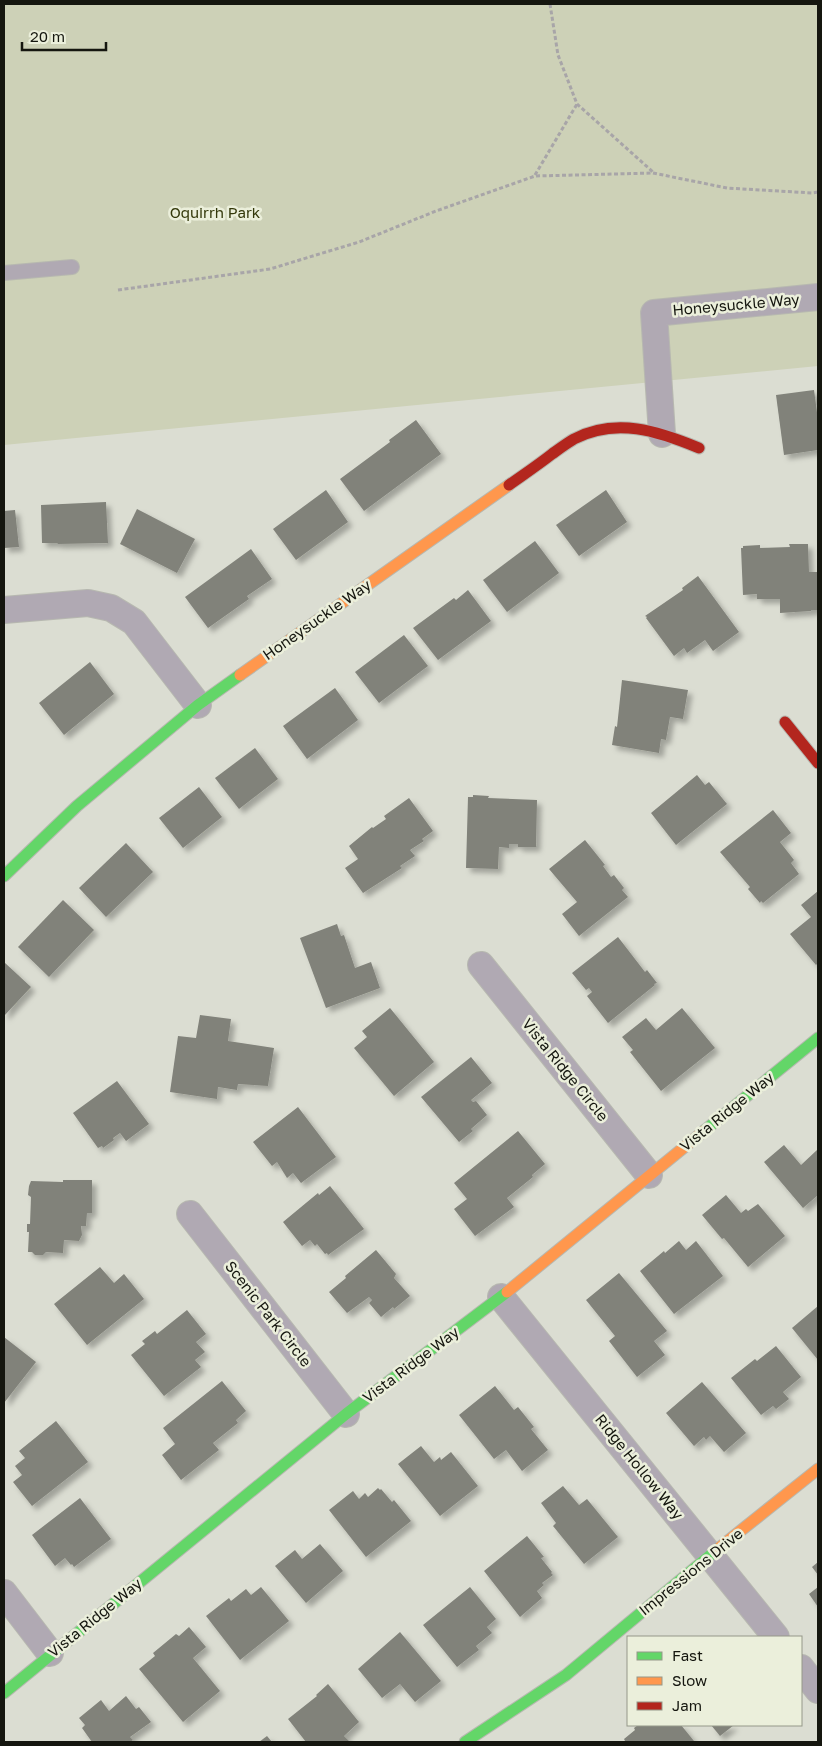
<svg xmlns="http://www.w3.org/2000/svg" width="822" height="1746" font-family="'Golos Text',sans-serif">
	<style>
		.green { fill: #cdd1b7 }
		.building { fill: #81827a; filter: url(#shadow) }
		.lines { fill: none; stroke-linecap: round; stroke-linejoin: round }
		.lane-casing { stroke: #b7b8b0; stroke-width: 16 }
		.street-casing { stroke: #b7b8b0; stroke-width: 28 }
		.fast-casing { stroke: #b7b8b0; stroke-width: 13 }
		.slow-casing { stroke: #b7b8b0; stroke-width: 13 }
		.jam-casing { stroke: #b7b8b0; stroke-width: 13 }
		.path { stroke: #a8a5a8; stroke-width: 3; stroke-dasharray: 4 2.5; stroke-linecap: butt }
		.lane { stroke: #b0a9b3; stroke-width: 14 }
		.street { stroke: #b0a9b3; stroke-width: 26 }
		.fast { stroke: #63d668; stroke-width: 11 }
		.slow { stroke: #ff974d; stroke-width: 11 }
		.jam { stroke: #b3261e; stroke-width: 11 }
		.labels { text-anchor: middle; stroke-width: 5; stroke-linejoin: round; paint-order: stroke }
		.park-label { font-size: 15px; fill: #33380a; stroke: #ebefdb }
		.street-label { font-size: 15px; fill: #15160f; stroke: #ebefdb }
	</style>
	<defs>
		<filter id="shadow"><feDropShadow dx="4.5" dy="4.5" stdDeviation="2.5" flood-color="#0004"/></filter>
	</defs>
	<rect width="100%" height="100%" fill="#dbddd2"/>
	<polygon class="green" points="4,4 818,4 818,366 4,445"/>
	<g class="building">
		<polygon points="814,390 818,420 818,450 784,455 776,395"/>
		<polygon points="416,420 441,454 364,511 340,479 390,442 389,440"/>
		<polygon points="326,490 348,522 296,560 273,529"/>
		<polygon points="606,490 627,522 579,556 556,525"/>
		<polygon points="106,502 108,543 57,544 58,543 42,543 41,505"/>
		<polygon points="137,509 195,539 177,573 120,544"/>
		<polygon points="15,510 19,547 4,548 4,511"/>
		<polygon points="535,541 559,573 507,612 483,580"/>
		<polygon points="789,544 808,544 809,572 818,572 818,610 811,610 811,611 780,613 780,599 757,599 757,594 743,595 741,548 743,548 743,546 760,545 760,548 790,547"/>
		<polygon points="251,549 272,579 247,596 249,599 208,628 185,597"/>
		<polygon points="698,576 739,632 713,651 705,640 687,653 684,648 674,656 646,618 647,617 645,616 683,590 682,588"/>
		<polygon points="468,590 491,621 438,660 413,628 454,598 456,600"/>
		<polygon points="404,635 428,666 379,703 355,672"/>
		<polygon points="90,662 114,694 64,735 39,703"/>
		<polygon points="622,680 688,690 683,719 670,717 666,740 661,739 659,753 612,745 615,726 617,727"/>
		<polygon points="335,688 358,720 307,759 283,726"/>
		<polygon points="255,748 278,779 239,809 215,778"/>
		<polygon points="697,775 705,785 709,782 727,804 676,845 651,813"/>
		<polygon points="199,787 222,817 183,848 159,818"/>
		<polygon points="473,795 489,796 488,798 537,800 536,847 518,847 518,844 509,844 509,848 499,847 498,869 466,868 468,797 473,797"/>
		<polygon points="409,798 433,831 422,839 424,841 410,850 415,856 400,866 402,868 363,893 345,868 358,859 349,846 372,827 373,828 386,819 384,816"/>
		<polygon points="773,810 791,833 780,842 794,860 791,863 799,874 763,903 761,901 760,903 748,889 750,887 720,852"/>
		<polygon points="585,840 605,865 603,866 611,877 614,875 624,888 622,890 628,897 579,936 562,914 577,902 549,869"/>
		<polygon points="126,843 153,872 106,917 79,888"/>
		<polygon points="818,891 818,963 816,965 790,934 811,917 801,905"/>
		<polygon points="63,900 94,930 49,977 18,947"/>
		<polygon points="337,924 341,936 344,935 355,968 371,962 380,988 326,1008 300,938"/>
		<polygon points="618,937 645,972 647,970 657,983 654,984 655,985 608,1023 587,996 592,992 589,988 586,990 572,973"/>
		<polygon points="4,962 31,987 4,1016"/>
		<polygon points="390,1008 434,1062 394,1096 354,1048 367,1037 362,1031"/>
		<polygon points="682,1008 715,1048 661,1091 630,1052 633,1050 622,1037 646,1018 656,1030"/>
		<polygon points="200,1015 231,1019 228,1041 274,1048 268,1086 238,1084 237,1090 218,1087 217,1099 170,1092 178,1036 196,1038"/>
		<polygon points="471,1057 492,1083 471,1100 473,1102 476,1101 487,1115 471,1129 473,1131 459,1142 421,1097"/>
		<polygon points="117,1081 149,1124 126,1141 120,1133 113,1138 114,1140 103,1148 102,1146 98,1148 73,1113"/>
		<polygon points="298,1107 336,1157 301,1183 293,1173 287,1178 277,1162 272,1166 253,1142"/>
		<polygon points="518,1131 545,1164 532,1175 533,1177 507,1198 514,1207 475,1236 454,1209 467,1199 454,1183"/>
		<polygon points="784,1145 801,1165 817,1150 818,1152 818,1195 803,1208 764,1162"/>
		<polygon points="63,1180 92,1180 92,1213 87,1213 86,1226 81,1226 82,1235 79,1241 64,1240 63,1253 46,1252 43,1255 35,1255 32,1252 28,1252 29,1232 27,1232 27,1224 30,1224 31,1197 28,1195 29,1186 31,1181 63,1182"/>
		<polygon points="330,1186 364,1229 328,1255 327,1253 325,1254 317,1244 315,1246 310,1240 302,1246 283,1222 318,1193 319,1195"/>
		<polygon points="726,1195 741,1213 746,1209 748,1211 758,1204 785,1236 748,1267 724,1238 722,1239 702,1215"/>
		<polygon points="679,1241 686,1250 696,1241 723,1276 674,1314 640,1271 664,1251 665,1253"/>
		<polygon points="376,1250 396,1274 394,1278 410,1296 394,1309 393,1307 381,1317 369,1303 372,1300 369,1297 347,1313 329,1292 346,1278 345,1276"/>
		<polygon points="100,1267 114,1283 124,1274 144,1299 87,1345 54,1304"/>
		<polygon points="619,1273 667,1331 654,1341 665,1355 637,1377 609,1341 615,1336 586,1300"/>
		<polygon points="818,1306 818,1360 792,1328"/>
		<polygon points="187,1310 206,1334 196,1342 205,1352 195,1360 201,1367 164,1396 131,1355 145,1344 142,1341 155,1331 157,1334"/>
		<polygon points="4,1337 36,1362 4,1403"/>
		<polygon points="776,1346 801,1377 783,1392 789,1399 776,1409 773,1406 761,1415 731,1378 755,1359 757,1361"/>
		<polygon points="222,1381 246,1411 236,1420 238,1423 213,1443 219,1450 181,1480 162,1455 175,1444 163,1428"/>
		<polygon points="702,1382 746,1433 724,1452 710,1436 706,1440 704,1437 694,1446 666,1413"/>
		<polygon points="495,1386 514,1410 518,1407 534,1427 531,1429 548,1450 522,1471 506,1450 494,1459 459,1415"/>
		<polygon points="56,1421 88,1462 32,1506 13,1482 22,1475 15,1466 25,1458 19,1451"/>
		<polygon points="421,1446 434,1462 440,1457 441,1460 451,1452 478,1486 440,1516 398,1464"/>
		<polygon points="563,1486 579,1505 587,1499 618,1537 584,1564 553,1526 556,1523 541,1503"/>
		<polygon points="378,1488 380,1490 381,1489 392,1502 394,1500 411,1521 366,1557 329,1510 353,1491 359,1499 365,1493 368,1497"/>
		<polygon points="80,1498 111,1539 74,1567 72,1564 71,1565 65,1558 55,1566 32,1535"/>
		<polygon points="527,1536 544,1557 541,1558 552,1572 551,1573 553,1575 542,1583 544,1585 537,1591 542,1598 520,1617 484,1571"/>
		<polygon points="320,1544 343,1571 306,1603 275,1566 295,1550 302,1559"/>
		<polygon points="818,1562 818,1575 812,1567"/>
		<polygon points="261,1587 289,1621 240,1660 206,1616 229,1598 231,1601 246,1589 251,1595"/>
		<polygon points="470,1587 496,1619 487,1627 492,1633 476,1646 479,1650 457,1667 423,1625"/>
		<polygon points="818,1587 818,1607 809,1594"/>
		<polygon points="189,1627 206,1647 193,1658 220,1691 183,1722 139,1669 155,1656 153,1653 176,1634 179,1636"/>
		<polygon points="400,1632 441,1681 415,1702 400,1684 382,1698 358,1669"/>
		<polygon points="328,1684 359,1722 344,1736 350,1742 306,1742 288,1719 317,1696 316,1695"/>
		<polygon points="126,1696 136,1709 139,1707 151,1722 130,1737 133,1740 130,1742 92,1742 82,1728 85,1725 79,1718 101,1700 109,1711"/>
		<polygon points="638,1725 681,1725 694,1741 623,1742 625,1741 624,1739 635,1730 634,1728"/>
		<polygon points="711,1725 734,1725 720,1736"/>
		<polygon points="267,1736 272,1742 259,1742"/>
	</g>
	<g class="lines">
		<defs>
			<polyline id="lane" points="4,273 72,267"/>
			<g id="street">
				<polyline points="662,434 654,313 818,297"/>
				<polyline points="4,610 88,603 111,608 134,622 198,705"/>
				<polyline points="481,965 649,1175"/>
				<polyline points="190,1214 346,1414"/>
				<polyline points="501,1297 776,1637"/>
				<polyline points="4,1593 50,1653"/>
				<polyline points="801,1668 818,1690"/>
			</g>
			<g id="fast">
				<polyline points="4,876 77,806 198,705 240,675"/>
				<polyline points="704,1131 818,1038"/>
				<polyline points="4,1693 346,1414 507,1292"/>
				<polyline points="465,1742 566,1675 719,1548"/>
			</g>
			<g id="slow">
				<polyline points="240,675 509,485"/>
				<polyline points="507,1292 704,1131"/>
				<polyline points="719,1548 818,1469"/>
			</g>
			<g id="jam">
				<path d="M509,485c14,-10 29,-20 43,-31 7,-5 15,-11 22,-15 42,-22 84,-8 125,9"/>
				<polyline points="785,722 818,763"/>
			</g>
		</defs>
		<use href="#lane" class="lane-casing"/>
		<use href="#street" class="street-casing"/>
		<use href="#fast" class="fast-casing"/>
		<use href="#slow" class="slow-casing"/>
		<use href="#jam" class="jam-casing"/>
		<g class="path">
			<polyline points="550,4 558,55 577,104 653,172"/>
			<polyline points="535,175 577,104"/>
			<polyline points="118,290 270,269 359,242 436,211 535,176 653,173 727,188 812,193 818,192"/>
		</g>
		<use href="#lane" class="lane"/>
		<use href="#street" class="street"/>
		<use href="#fast" class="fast"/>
		<use href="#slow" class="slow"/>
		<use href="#jam" class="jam"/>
	</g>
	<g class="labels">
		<g class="park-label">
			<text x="215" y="218">Oquirrh Park</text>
		</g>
		<g class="street-label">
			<text transform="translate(736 305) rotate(-5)" y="5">Honeysuckle Way</text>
			<text transform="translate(317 620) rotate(-35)" y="5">Honeysuckle Way</text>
			<text transform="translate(565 1070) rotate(51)" y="5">Vista Ridge Circle</text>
			<text transform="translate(727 1112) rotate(-39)" y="5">Vista Ridge Way</text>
			<text transform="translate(268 1314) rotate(52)" y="5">Scenic Park Circle</text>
			<text transform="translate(411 1365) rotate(-37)" y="5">Vista Ridge Way</text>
			<text transform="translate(639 1467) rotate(51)" y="5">Ridge Hollow Way</text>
			<text transform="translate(691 1572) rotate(-39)" y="5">Impressions Drive</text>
			<text transform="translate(95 1618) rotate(-39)" y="5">Vista Ridge Way</text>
		</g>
	</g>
	<rect width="822" height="1746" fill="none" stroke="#15160f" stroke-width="10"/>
	<rect x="627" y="1636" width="175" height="90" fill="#ebefdb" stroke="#959889"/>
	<rect x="637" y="1652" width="25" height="8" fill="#63d668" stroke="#959889"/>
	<text x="672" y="1661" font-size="15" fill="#15160f">Fast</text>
	<rect x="637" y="1677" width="25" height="8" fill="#ff974d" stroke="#959889"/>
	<text x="672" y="1686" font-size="15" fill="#15160f">Slow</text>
	<rect x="637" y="1702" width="25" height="8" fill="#b3261e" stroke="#959889"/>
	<text x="672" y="1711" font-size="15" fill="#15160f">Jam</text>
	<path d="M22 42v8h84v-8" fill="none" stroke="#15160f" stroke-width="2.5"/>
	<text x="30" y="42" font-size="15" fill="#15160f" stroke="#ebefdb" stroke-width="4" paint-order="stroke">20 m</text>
</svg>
